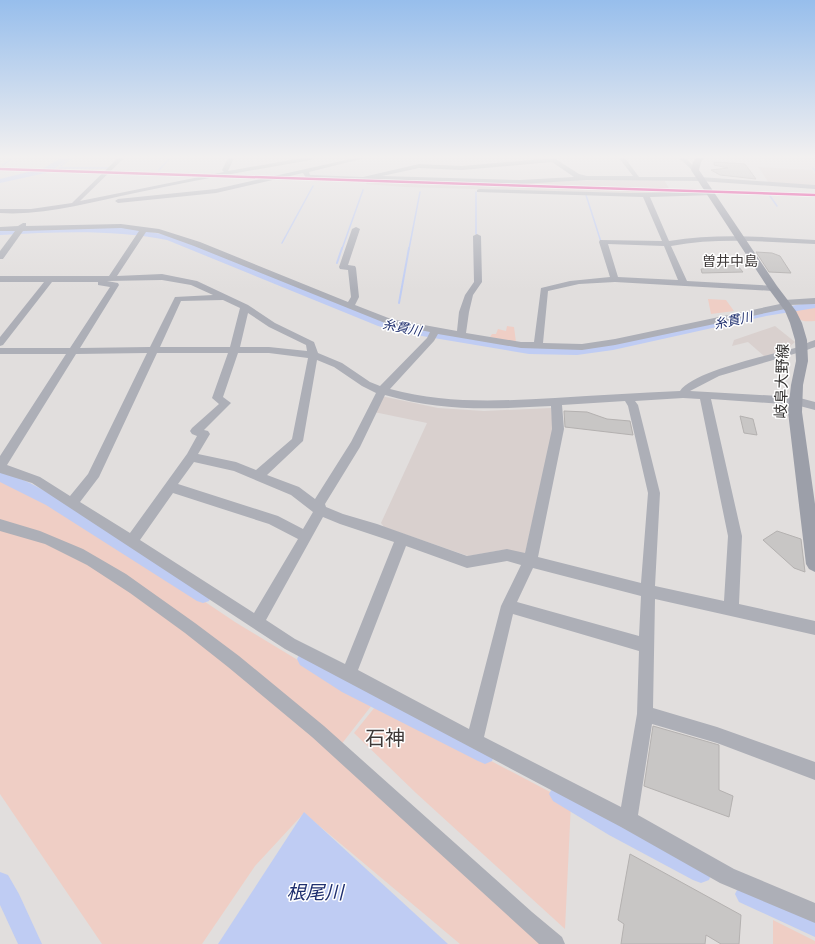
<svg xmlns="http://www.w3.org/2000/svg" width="815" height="944" font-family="Spectral,'Noto Sans JP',serif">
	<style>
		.built { fill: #d9d0ce }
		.green { fill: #efcec5 }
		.water { fill: #bfccf3 }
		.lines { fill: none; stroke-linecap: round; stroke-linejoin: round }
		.stream-far1 { stroke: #bfccf3; stroke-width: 1.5 }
		.stream { stroke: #bfccf3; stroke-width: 2 }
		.river { fill: #bfccf3; fill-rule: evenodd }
		.building { fill: #c8c6c5; stroke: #b4b1b0 }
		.minor { fill: #adafb7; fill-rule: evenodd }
		.major { fill: #9c9fa9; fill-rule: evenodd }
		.rail-1-casing { stroke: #fff; stroke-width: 4 }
		.rail-1 { stroke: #e5007d; stroke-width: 2.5 }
		.labels { text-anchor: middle; stroke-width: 3; stroke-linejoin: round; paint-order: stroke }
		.far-water-label { font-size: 13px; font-style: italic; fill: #1f2f6f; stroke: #fff }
		.far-quarter-label { font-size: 14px; fill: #3e3938; stroke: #fff }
		.street-label { font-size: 15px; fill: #343231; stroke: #fff }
		.near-water-label { font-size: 19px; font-style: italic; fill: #1f2f6f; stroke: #fff }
		.near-quarter-label { font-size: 20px; fill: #3e3938; stroke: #fff }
	</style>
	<rect width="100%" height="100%" fill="#e1dedd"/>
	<g class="built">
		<polygon points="758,167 812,170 815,174 815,186 769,183"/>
		<polygon points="368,179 458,181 664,180 672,193 616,193 405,187 366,184"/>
		<polygon points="775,326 795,342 788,348 789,350 765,357 748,342 732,346 734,340"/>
		<polygon points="381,396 438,408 484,411 551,408 553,429 525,554 502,550 468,556 384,527 381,523 427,423 374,412"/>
	</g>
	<g class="green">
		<polygon points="708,299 726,300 734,311 711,314"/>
		<path d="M815,303v18c-15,1 -17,0 -23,-14l1,-1z"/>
		<polygon points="507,326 514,327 516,342 490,337 492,334 496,334 498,329 506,331"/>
		<polygon points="0,481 13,482 125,548 235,622 372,705 333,755 542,944 460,944 304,813 255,866 202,944 102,944 0,794"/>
		<polygon points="379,702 571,803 565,929 416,793 354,733"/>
		<polygon points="773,920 815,941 815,944 773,944"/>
	</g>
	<polygon class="water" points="304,812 448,944 218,944"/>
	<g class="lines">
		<g class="stream-far1">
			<polyline points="3,165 13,158"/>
			<polyline points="61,166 71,158"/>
			<polyline points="59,168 108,168"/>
			<polyline points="813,168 815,171"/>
			<polyline points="159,170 170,158"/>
			<polyline points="476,192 476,234"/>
			<polyline points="586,195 601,242"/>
			<polyline points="770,196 777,206"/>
			<polyline points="282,243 313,186"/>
			<polyline points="342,249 363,190"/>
			<polyline points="409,249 420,192"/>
		</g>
		<g class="stream">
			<polyline points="337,263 342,248"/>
			<polyline points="399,303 409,248"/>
		</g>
		<g class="river">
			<polygon points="61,158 69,158 50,172 0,183 0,179 44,168"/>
			<path d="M65,227l63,1 45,8 213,86 19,5 124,19 48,1 36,-5 153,-32 49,-8v6l-49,8 -153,34 -36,5 -48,-1 -125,-21 -26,-7 -211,-86c-55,-11 -111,-8 -167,-5v-6z"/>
			<polygon points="0,470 30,483 56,497 209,589 211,595 209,601 203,603 197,601 46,505 0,482"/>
			<polygon points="306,650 356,678 492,747 495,754 492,761 485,764 478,761 342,692 300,665 297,659 300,653"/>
			<polygon points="560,783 709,864 712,872 709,880 701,883 693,880 609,835 553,801 549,794 553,787"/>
			<polygon points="0,872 8,875 19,894 42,944 18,944 0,905"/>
			<polygon points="747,882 815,913 815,937 739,902 735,894 739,886"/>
		</g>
	</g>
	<g class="building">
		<polygon points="714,162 745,164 756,179 720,175 711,170 728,168 714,165"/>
		<polygon points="756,252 772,253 780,256 791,273 769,272"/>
		<polygon points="737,265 743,272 702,273 701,269"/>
		<polygon points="564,411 587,412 607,419 630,421 633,435 565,427"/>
		<polygon points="740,416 753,419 757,435 744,433"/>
		<polygon points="777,531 801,539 805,572 794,568 763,540"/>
		<polygon points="653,726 719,745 719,790 733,796 729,817 644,786"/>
		<polygon points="630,854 741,915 739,944 721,944 706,935 705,944 621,944 624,924 618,920"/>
	</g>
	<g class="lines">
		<g class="minor">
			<path d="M118,158h6l-44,43 144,-29 -2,-2 6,-12h6l-6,13 74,-13h12l-3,2c-59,10 -118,21 -176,33 -45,9 -89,23 -135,20v-4h31l41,-6z"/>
			<path d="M355,158h10l-56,14 1,3 53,2 56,-13 43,2 92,-8 25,16 8,2h46l-14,-18h6l14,19h61l115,8v4l-115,-8 -113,-1 -67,4 -153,-4 -26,1 -4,-2h-29l-2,-1 -3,-5 -87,20 -98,10 -3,-2 3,-2 98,-10zM552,162l22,15 -54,3 -138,-4 37,-8 43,2z"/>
			<polygon points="679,158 685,158 698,170 693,171"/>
			<path d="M479,189l150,4 83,-1 3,2 -1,1 -64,2 19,44c49,-8 97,-4 146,-1v4c-48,-2 -96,-7 -144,2l16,35 89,5 1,2 -4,3 -158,-9 -36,2 -31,7 -5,52 39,1 33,-5 165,-35 1,-3 3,-1 31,-2v6l-26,1 -1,3 -3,1 -170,36 -33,5 -61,-2 -83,-14 -4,7 -44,48c55,15 109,12 165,9 42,-3 83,-5 125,-7 13,-20 90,-36 115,-43 7,-2 13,-6 20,-8v7l-11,4 -85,25 -29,15 106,6 19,5v8l-19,-5 -85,-6 31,137 -3,68 76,17v14l-160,-36 -2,109 64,19 98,35v18l-98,-37 -65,-19 -14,91 96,54 81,34v20l-95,-40 -99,-56 -336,-178 -253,-166 -32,-10v-17l66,-102h-66v-6h70l40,-61 -12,-2v-3h-46l-49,63 -3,1v-9l44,-55h-44v-6h109l30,-45 -18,-3 -98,3 -20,28h-3v-8l15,-20h-15v-4l18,-1 5,-3h3v3l95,-2 38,5 41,13 148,60 3,-5 -3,-27 -8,-1 -1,-2 13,-38 4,-2 4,2 -12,36 7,1 1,2 3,29 -4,8 36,14 66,12 2,-19 6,-17 9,-13 -1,-46 4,-2 4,2 1,46 -9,13 -4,17 -3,21 55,9h13l7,-54 29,-7 40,-4 -11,-35 1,-2 62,1 -19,-44 -166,-5v-2zM146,232l12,1 36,13 191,77 45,9 -3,6 -47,48 -10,-4 -28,-19 -24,-10 -4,-11 -39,-19 -27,-18 -51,-24 -35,-7 -45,2zM608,244l56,2 14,34 -60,-3zM162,280l29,5 22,10 -38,2 -25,50 -70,1 39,-63 -1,-2 -11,-2zM223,300l17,8 -10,39h-70l21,-46zM248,313l21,14 37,18 1,6 -38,-4h-29zM147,353l-59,121 -18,22 -30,-19 -33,-12 69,-111zM157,353h71l-16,45 7,6 -27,24 -2,3 2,3 5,2 -10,18 -57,79 -50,-31 19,-25zM238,353h31l39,5 -16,81 -36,31 -20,-8 -38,-8 12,-20 -2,-3 -4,-1 27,-27 -8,-6zM317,360l17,7 28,19 14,7 -25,49 -36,57 -16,-12 -32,-12 36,-34zM385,395c58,17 107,14 166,11l1,23 -27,124 -18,-4 -40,7 -90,-32 -34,-10 -17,-7 -1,-3 35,-57zM683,398l17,1 28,137 -4,65 -69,-15 5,-93 -22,-88 -3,-4zM625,401l3,5 20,87 -7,90 -103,-26 26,-128 -2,-24zM194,462l40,9 57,24 22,17 -10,17 -25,-13 -100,-32zM173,493l96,31 29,15 -44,74 -114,-73zM323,517l17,7 54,18 -49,122 -50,-25 -29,-19zM406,546l61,22 40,-7 14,4 -20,41 -32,123 -111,-59zM533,568l108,28 -2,40 -122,-34zM513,614l126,37 -2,63 -16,93 -137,-70z"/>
			<polygon points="0,519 40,531 83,549 126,574 195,623 239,656 324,726 532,912 562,937 565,944 539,944 312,737 228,667 185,633 130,593 87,565 45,544 0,531"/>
		</g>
		<polygon class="major" points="696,158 704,158 701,162 699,170 777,286 796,311 802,323 807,340 808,361 803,385 802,412 815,504 815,572 809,569 806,564 788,412 791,385 796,361 795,340 790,323 785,311 768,288 691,170 693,162"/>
		<defs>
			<polyline id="rail-1" points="0,169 815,195"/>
		</defs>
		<use href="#rail-1" class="rail-1-casing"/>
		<use href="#rail-1" class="rail-1"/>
	</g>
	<linearGradient id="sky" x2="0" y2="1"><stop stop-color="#97beec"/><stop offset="0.54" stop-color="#f2f0f0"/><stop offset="1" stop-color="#f2f0f0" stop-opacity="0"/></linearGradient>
	<rect width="815" height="290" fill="url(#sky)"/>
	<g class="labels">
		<g class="far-water-label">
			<text transform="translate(733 320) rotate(-12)" y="5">糸貫川</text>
			<text transform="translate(402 327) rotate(11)" y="5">糸貫川</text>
		</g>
		<g class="far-quarter-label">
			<text x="730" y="266">曽井中島</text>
		</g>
		<g class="street-label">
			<text transform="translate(782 381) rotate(-88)" y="5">岐阜大野線</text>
		</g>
		<g class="near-water-label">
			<text x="315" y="899">根尾川</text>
		</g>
		<g class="near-quarter-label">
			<text x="385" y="745">石神</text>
		</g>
	</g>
</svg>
